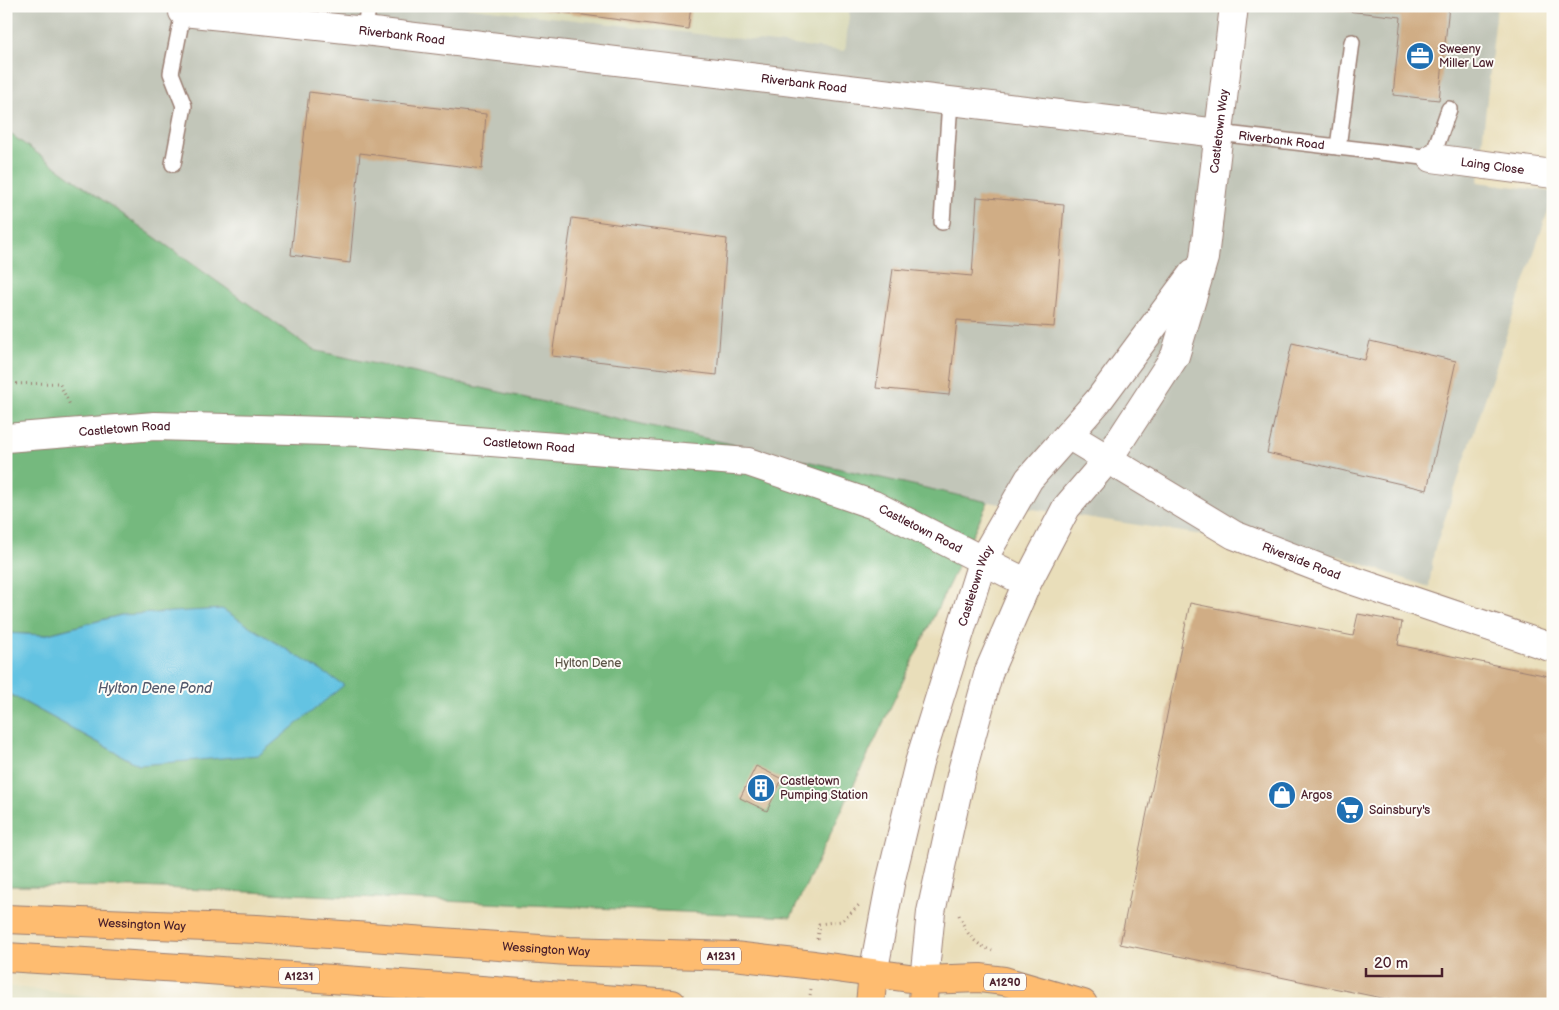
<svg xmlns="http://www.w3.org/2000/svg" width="1559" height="1010" font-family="'Balsamiq Sans',sans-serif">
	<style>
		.built { fill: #dadab9 }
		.industrial { fill: #c2c6b9 }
		.forest { fill: #74b97e; stroke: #5f6c54 }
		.water { fill: #63c3e2; stroke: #567186 }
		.building { fill: #d0ad85 }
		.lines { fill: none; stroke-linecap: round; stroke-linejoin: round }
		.service-casing { stroke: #9a7e72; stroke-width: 18 }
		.minor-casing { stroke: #9a7e72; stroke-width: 30 }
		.tertiary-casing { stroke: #9a7e72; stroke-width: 30 }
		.primary-casing { stroke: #9a7e72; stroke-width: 30 }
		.trunk-casing { stroke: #9a7e72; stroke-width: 30 }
		.path { stroke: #9a7e72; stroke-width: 3; stroke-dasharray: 1 4; stroke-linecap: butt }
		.service { stroke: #fff; stroke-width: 15 }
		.minor { stroke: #fff; stroke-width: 28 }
		.tertiary { stroke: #fff; stroke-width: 28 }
		.primary { stroke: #febc70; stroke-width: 28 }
		.trunk { stroke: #febc70; stroke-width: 28 }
		.labels { text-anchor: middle; stroke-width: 4; stroke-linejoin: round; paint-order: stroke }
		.shield { fill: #fdfcf7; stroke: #806168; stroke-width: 1 }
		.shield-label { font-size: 11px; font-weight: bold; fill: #4a1f2b }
		.street-label { font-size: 12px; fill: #4a1f2b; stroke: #fdfcf7 }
		.poi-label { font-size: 12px; fill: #4a1f2b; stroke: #fdfcf7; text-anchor: start }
		.park-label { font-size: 12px; fill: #5f574a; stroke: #fdfcf7 }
		.water-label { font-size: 14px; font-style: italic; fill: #53586b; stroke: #fdfcf7 }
	</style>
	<rect width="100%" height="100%" fill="#fdfcf7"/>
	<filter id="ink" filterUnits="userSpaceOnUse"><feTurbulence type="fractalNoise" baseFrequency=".02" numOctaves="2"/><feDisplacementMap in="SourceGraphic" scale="10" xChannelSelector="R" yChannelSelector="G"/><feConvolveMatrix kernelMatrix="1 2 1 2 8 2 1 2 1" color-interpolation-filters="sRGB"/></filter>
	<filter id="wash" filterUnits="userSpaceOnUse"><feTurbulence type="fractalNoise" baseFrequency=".0096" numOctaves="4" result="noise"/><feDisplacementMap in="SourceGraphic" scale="20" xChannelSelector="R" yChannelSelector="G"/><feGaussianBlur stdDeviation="1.12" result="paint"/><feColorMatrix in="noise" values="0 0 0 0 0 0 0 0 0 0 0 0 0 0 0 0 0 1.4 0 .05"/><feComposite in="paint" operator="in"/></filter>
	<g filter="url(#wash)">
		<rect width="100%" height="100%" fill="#e9deba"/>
		<g class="built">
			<polygon points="456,6 850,6 845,51"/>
			<polygon points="6,986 158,1004 6,1004"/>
		</g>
		<polygon class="industrial" points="6,6 456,6 845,51 850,6 1497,6 1478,182 1553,192 1553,196 1434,551 1429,587 1339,556 988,502 313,350 6,131"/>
		<polygon class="forest" points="6,131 313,350 988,502 791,917 139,887 6,886 6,692 139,765 121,615 44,635 6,633"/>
		<polygon class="water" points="222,609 344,685 259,755 139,765 6,692 6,633 44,635 121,615"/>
		<g id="blocks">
			<g class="building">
				<polygon points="516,6 691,6 688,29"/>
				<polygon points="1329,6 1449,6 1439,100 1393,95 1401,17 1329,9"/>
				<polygon points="309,92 486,114 482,169 360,153 350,263 291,255"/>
				<polygon points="977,197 1064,205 1054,327 957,320 949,395 876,388 893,269 972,276"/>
				<polygon points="572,218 727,239 717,375 552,356"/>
				<polygon points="1370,341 1456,361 1427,490 1267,453 1292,343 1365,360"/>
				<polygon points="1190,603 1353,636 1358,614 1402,622 1398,645 1553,677 1553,1004 1411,1004 1120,944"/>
				<polygon points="756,766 782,779 767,811 740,798"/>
			</g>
		</g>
	</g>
	<g filter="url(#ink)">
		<use href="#blocks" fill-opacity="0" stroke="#9a7e72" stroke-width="1"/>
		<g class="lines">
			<defs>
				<g id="service">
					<polyline points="365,31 368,6"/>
					<path id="s1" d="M1218,133l214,25 17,-49"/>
					<polyline points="1338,147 1352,42"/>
					<polyline points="173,164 184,106 171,73 183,12"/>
					<polyline points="942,222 950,101"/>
				</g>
				<g id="minor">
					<path id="s2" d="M183,6v6l182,19 853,102"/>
					<path id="s3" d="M1432,158l121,16"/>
					<path id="s4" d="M1068,435l166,100 114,44 205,69"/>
				</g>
				<g id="tertiary">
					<path id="s5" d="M6,438l149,-12 207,6 386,30 126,43 153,78"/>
					<path id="s6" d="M873,974l18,-95 28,-116 64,-204 46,-80 69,-78 95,-128"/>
					<path id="s7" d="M924,980l7,-68 31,-141 27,-100 38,-88 39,-75 42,-49 67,-103 29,-98 30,-252"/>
				</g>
				<polyline id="primary" points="924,980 980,978 1004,981 1083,1004"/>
				<g id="trunk">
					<path id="s8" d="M6,919l251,10 311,22 166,5 80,9 110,15 -1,24"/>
					<polyline points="6,957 195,969 672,1004"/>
					<polyline points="870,1004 873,974"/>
				</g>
			</defs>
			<use href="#service" class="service-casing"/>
			<use href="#minor" class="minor-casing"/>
			<use href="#tertiary" class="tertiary-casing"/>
			<use href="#primary" class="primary-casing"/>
			<use href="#trunk" class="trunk-casing"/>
			<g class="path">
				<polyline points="6,384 59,383 71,407"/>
				<path d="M959,915c9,21 13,27 33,36"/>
				<polyline points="817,939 819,924 842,921 859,905"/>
				<polyline points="811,989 809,1002 821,1004"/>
			</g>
			<use href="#service" class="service"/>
			<use href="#minor" class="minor"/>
			<use href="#tertiary" class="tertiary"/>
			<use href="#primary" class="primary"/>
			<use href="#trunk" class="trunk"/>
		</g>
	</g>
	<defs>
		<symbol id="office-disc" viewBox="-11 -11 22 22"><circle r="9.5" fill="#1f6fb2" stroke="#fdfcf7"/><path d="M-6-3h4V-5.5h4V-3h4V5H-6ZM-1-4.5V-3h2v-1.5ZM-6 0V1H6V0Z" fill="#fff"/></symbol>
		<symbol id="building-disc" viewBox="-11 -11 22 22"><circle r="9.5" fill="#1f6fb2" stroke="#fdfcf7"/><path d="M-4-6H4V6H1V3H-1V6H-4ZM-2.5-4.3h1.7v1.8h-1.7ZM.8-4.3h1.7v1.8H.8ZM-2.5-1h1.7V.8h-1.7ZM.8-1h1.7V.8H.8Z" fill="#fff"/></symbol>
		<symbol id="shop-disc" viewBox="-11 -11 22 22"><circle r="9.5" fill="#1f6fb2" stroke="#fdfcf7"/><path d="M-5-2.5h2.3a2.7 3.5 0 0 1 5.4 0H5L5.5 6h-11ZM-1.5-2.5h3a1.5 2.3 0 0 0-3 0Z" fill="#fff"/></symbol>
		<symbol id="supermarket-disc" viewBox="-11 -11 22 22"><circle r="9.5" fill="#1f6fb2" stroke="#fdfcf7"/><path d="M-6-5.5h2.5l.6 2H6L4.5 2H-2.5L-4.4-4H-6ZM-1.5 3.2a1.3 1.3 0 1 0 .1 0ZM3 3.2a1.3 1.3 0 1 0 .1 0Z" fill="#fff"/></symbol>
	</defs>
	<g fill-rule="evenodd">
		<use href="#office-disc" x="1404" y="40" width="32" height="32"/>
		<use href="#building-disc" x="745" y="772" width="32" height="32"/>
		<use href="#shop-disc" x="1266" y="779" width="32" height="32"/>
		<use href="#supermarket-disc" x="1334" y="794" width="32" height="32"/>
	</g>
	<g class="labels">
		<g class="shield">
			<rect x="701" y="947.5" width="40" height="17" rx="4"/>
			<rect x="279" y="967.5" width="40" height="17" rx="4"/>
			<rect x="984" y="973.5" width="42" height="17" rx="4"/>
		</g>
		<g class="shield-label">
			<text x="721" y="960">A1231</text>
			<text x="299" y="980">A1231</text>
			<text x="1005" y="986">A1290</text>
		</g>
		<g class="street-label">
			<text dy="4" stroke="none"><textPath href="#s2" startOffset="226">Riverbank Road</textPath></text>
			<text dy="4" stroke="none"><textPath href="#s2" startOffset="631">Riverbank Road</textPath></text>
			<text dy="4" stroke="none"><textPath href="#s7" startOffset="914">Castletown Way</textPath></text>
			<text dy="4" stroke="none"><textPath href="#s1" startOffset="64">Riverbank Road</textPath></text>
			<text dy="4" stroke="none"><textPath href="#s3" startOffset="61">Laing Close</textPath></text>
			<text dy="4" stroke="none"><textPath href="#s5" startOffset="119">Castletown Road</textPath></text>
			<text dy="4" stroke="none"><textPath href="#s5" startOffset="524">Castletown Road</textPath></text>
			<text dy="4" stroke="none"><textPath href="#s5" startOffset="929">Castletown Road</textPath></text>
			<text dy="4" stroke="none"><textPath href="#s4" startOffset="266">Riverside Road</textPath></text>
			<text dy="4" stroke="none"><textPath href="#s6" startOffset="402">Castletown Way</textPath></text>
			<text dy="4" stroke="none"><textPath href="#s8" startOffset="136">Wessington Way</textPath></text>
			<text dy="4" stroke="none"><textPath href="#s8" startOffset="541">Wessington Way</textPath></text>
		</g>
		<g class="poi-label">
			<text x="1439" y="53">Sweeny<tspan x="1439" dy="14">Miller Law</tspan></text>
			<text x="780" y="785">Castletown<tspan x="780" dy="14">Pumping Station</tspan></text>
			<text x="1301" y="799">Argos</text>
			<text x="1369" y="814">Sainsbury's</text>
		</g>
		<g class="park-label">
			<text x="588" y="667">Hylton Dene</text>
		</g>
		<g class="water-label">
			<text x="155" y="693">Hylton Dene Pond</text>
		</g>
	</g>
	<rect width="1559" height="1010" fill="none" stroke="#fdfcf7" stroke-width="25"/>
	<path d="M1366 968v8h76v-8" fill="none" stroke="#4a1f2b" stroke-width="2.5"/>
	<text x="1374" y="968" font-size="15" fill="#4a1f2b" stroke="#fdfcf7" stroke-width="4" paint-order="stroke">20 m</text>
</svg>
